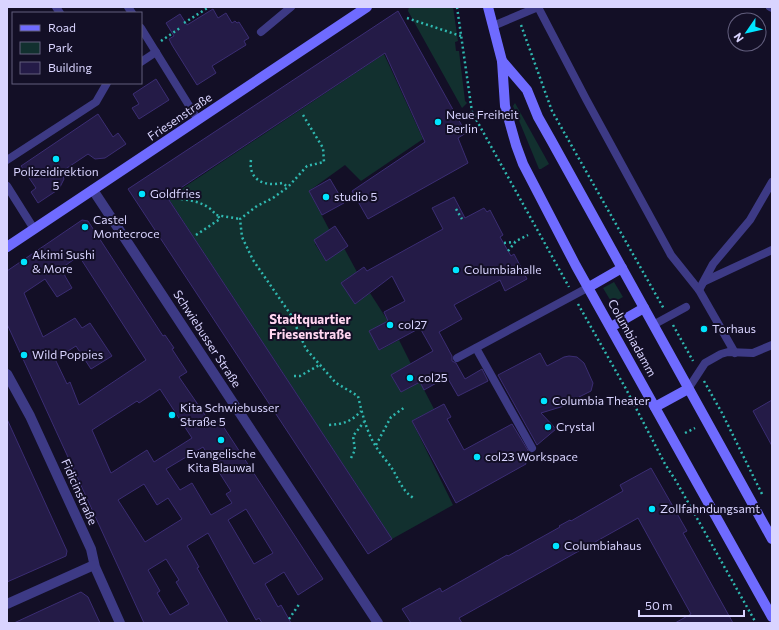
<svg xmlns="http://www.w3.org/2000/svg" width="779" height="630" font-family="Commissioner,sans-serif">
	<style>
		.green { fill: #12302f }
		.building { fill: #241b47; stroke: #3b2d73; fill-rule: evenodd }
		.lines { fill: none; stroke-linecap: round; stroke-linejoin: round }
		.path { stroke: #2fb8b0; stroke-width: 2.5; stroke-dasharray: 2 3; stroke-linecap: butt }
		.lane { stroke: #3d3a85; stroke-width: 8 }
		.street { stroke: #3d3a85; stroke-width: 10 }
		.secondary { stroke: #6f6bff; stroke-width: 10 }
		.poi-dot { fill: #00e5ff; stroke: #130f26; stroke-width: 1.5 }
		.labels { text-anchor: middle; stroke-width: 4; stroke-linejoin: round; paint-order: stroke }
		.poi-label { font-size: 12px; fill: #d9d4ff; stroke: #130f26; text-anchor: start }
		.street-label { font-size: 12px; fill: #d9d4ff; stroke: #130f26 }
		.neighbourhood-label { font-size: 13px; font-weight: bold; fill: #ffd6f0; stroke: #130f26 }
	</style>
	<rect width="100%" height="100%" fill="#130f26"/>
	<g class="green">
		<polygon points="409,7 453,7 458,41 455,42 456,51 459,51 465,101 467,103 462,108 408,11"/>
		<polygon points="384,54 423,139 361,181 345,165 309,191 331,233 315,244 326,261 344,248 357,272 341,283 355,304 370,293 388,321 370,331 380,350 399,340 411,364 391,375 401,392 420,382 434,409 412,421 453,505 392,539 168,198"/>
		<polygon points="515,103 549,164 541,169 539,169 513,106"/>
		<polygon points="614,282 623,297 612,303 603,288"/>
	</g>
	<g class="building">
		<polygon points="213,9 218,18 226,13 232,23 235,21 237,23 239,22 249,38 244,41 246,45 212,66 216,73 197,85 172,45 169,39 174,36 166,23 180,14 187,25"/>
		<polygon points="398,11 466,133 458,138 468,163 368,219 352,191 425,142 385,53 167,197 392,539 368,554 128,189"/>
		<polygon points="156,79 169,100 139,119 132,108 139,104 133,94"/>
		<polygon points="98,114 113,137 118,133 126,144 105,158 95,159 88,154 61,172 64,179 59,189 38,203 31,192 36,188 21,166"/>
		<polygon points="330,179 344,203 322,215 309,191"/>
		<polygon points="454,197 465,218 484,208 487,212 490,210 503,235 500,237 511,256 514,254 527,279 505,291 500,280 454,305 462,319 439,332 452,356 452,361 456,363 465,379 482,369 488,381 458,396 447,377 424,390 420,382 401,392 391,375 433,351 420,328 379,350 369,331 388,321 384,312 405,301 392,276 355,304 341,283 364,267 367,271 443,229 432,208"/>
		<path d="M82,220l6,1 75,115 2,-1 9,13 -2,1 15,23 -8,5 33,48 7,-5 104,159 -25,16 -14,-23 -19,12 13,23 3,-2 10,18h-29l-3,-5 -3,2 -48,-87 -21,13 12,21 -2,1 31,55h-84l-137,-299v-53zM79,256l67,104 -67,45 -9,-23 -3,2 -12,-25 21,-13 15,23 21,-13 -22,-33 -8,5 -7,-10 -32,19 -19,-44 21,-14 12,18 15,-9 -7,-12 -2,-9zM160,389l32,49 -38,24 -7,-12 -36,23 -19,-43 45,-29 2,2zM203,447l28,44 -5,3 6,9 -21,12 -19,-32 -12,7 -14,-21zM144,484l13,21 11,-7 14,21 -37,23 -27,-42zM246,509l27,44 -19,11 -26,-44zM166,559l13,21 -3,2 13,22 -19,11 -13,-22 3,-2 -12,-21z"/>
		<polygon points="335,226 348,246 326,261 314,240"/>
		<polygon points="540,353 547,366 564,357 569,356 577,357 584,363 593,383 591,391 579,397 577,402 541,413 556,429 537,445 498,375"/>
		<polygon points="772,400 772,446 753,411"/>
		<polygon points="444,404 451,417 447,419 464,450 512,424 529,452 523,457 526,464 456,503 412,421"/>
		<polygon points="7,419 67,551 66,556 7,582"/>
		<polygon points="651,468 687,531 683,533 733,623 675,623 691,614 638,518 459,618 462,623 411,623 402,609 440,588 442,592 507,555 508,556 560,527 559,526 570,520 571,521 623,491 620,485"/>
		<polygon points="81,592 88,597 100,623 14,623"/>
	</g>
	<g class="lines">
		<g class="path">
			<polyline points="457,7 472,112 569,287"/>
			<polyline points="407,18 461,36"/>
			<polyline points="184,23 209,7"/>
			<polyline points="521,25 552,111 664,309"/>
			<polyline points="161,41 180,28"/>
			<path d="M303,115l20,33 1,14 -17,4 -19,21 -15,11 -16,8 -17,13 2,18 11,23 38,55 15,34 30,34 22,13c4,17 8,34 17,49 5,9 13,17 18,25 7,12 10,22 22,29"/>
			<path d="M251,160c-3,20 14,27 31,23l6,4"/>
			<path d="M181,199c14,2 26,4 35,16l24,4"/>
			<polyline points="456,209 462,219"/>
			<polyline points="196,235 220,219 218,216"/>
			<polyline points="504,243 515,242"/>
			<polyline points="508,251 516,241 528,235"/>
			<polyline points="578,304 626,389 665,464 676,481 756,623"/>
			<polyline points="673,325 693,361"/>
			<polyline points="294,376 300,376 321,364"/>
			<polyline points="704,381 722,413 762,494"/>
			<path d="M329,425c14,-1 22,-3 32,-14"/>
			<polyline points="685,433 695,428"/>
			<polyline points="376,445 391,417 405,407"/>
			<polyline points="351,458 355,450 353,436 364,422"/>
			<polyline points="289,619 300,603"/>
		</g>
		<g class="lane">
			<polyline points="56,7 60,13"/>
			<polyline points="128,7 132,13"/>
			<polyline points="538,7 586,99 671,255 699,290 735,353"/>
			<polyline points="770,7 772,8"/>
			<polyline points="493,26 538,7"/>
			<polyline points="141,28 198,120"/>
			<polyline points="261,32 291,7"/>
			<polyline points="141,62 156,52"/>
			<polyline points="7,160 96,102 107,83"/>
			<polyline points="7,186 34,229"/>
			<polyline points="705,281 772,250"/>
			<polyline points="699,290 713,264 750,220 772,182"/>
			<polyline points="653,325 686,307"/>
			<polyline points="476,348 532,448"/>
			<polyline points="457,358 589,287"/>
			<polyline points="688,389 705,363 721,354 728,352 753,353 772,345"/>
		</g>
		<g class="street">
			<polyline points="93,190 378,623"/>
			<polyline points="7,374 30,416 91,549 95,567 120,623"/>
			<polyline points="7,604 94,565"/>
		</g>
		<g class="secondary">
			<polyline points="488,7 502,61 505,106 516,145 523,164 576,266 772,617"/>
			<polyline points="502,61 527,90 538,117 551,140 772,539"/>
			<polyline points="7,247 367,7"/>
			<polyline points="589,287 622,268"/>
			<polyline points="611,327 644,308"/>
			<polyline points="655,407 688,389"/>
		</g>
	</g>
	<g class="poi-dot">
		<circle cx="438" cy="122" r="4"/>
		<circle cx="56" cy="159" r="4"/>
		<circle cx="142" cy="194" r="4"/>
		<circle cx="326" cy="197" r="4"/>
		<circle cx="85" cy="227" r="4"/>
		<circle cx="24" cy="262" r="4"/>
		<circle cx="456" cy="270" r="4"/>
		<circle cx="390" cy="325" r="4"/>
		<circle cx="704" cy="329" r="4"/>
		<circle cx="24" cy="355" r="4"/>
		<circle cx="410" cy="378" r="4"/>
		<circle cx="544" cy="401" r="4"/>
		<circle cx="172" cy="415" r="4"/>
		<circle cx="548" cy="427" r="4"/>
		<circle cx="221" cy="440" r="4"/>
		<circle cx="477" cy="457" r="4"/>
		<circle cx="652" cy="509" r="4"/>
		<circle cx="556" cy="546" r="4"/>
	</g>
	<g class="labels">
		<g class="poi-label">
			<text x="446" y="119">Neue Freiheit<tspan x="446" dy="14">Berlin</tspan></text>
			<text x="56" y="176" text-anchor="middle">Polizeidirektion<tspan x="56" dy="14">5</tspan></text>
			<text x="150" y="198">Goldfries</text>
			<text x="334" y="201">studio 5</text>
			<text x="93" y="224">Castel<tspan x="93" dy="14">Montecroce</tspan></text>
			<text x="32" y="259">Akimi Sushi<tspan x="32" dy="14">&amp; More</tspan></text>
			<text x="464" y="274">Columbiahalle</text>
			<text x="398" y="329">col27</text>
			<text x="712" y="333">Torhaus</text>
			<text x="32" y="359">Wild Poppies</text>
			<text x="418" y="382">col25</text>
			<text x="552" y="405">Columbia Theater</text>
			<text x="180" y="412">Kita Schwiebusser<tspan x="180" dy="14">Straße 5</tspan></text>
			<text x="556" y="431">Crystal</text>
			<text x="221" y="458" text-anchor="middle">Evangelische<tspan x="221" dy="14">Kita Blauwal</tspan></text>
			<text x="485" y="461">col23 Workspace</text>
			<text x="660" y="513">Zollfahndungsamt</text>
			<text x="564" y="550">Columbiahaus</text>
		</g>
		<g class="street-label">
			<text transform="translate(180 117) rotate(-34)" y="4">Friesenstraße</text>
			<text transform="translate(632 338) rotate(61)" y="4">Columbiadamm</text>
			<text transform="translate(207 339) rotate(57)" y="4">Schwiebusser Straße</text>
			<text transform="translate(79 492) rotate(66)" y="4">Fidicinstraße</text>
		</g>
		<g class="neighbourhood-label">
			<text x="310" y="324">Stadtquartier<tspan x="310" dy="15">Friesenstraße</tspan></text>
		</g>
	</g>
	<rect width="779" height="630" fill="none" stroke="#d9d4ff" stroke-width="16"/>
	<rect x="12" y="12" width="130" height="72" fill="#130f26" stroke="#625e7d"/>
	<rect x="20" y="25" width="20" height="6" fill="#6f6bff" stroke="#625e7d"/>
	<text x="48" y="32" font-size="12" fill="#d9d4ff">Road</text>
	<rect x="20" y="42" width="20" height="12" fill="#12302f" stroke="#625e7d"/>
	<text x="48" y="52" font-size="12" fill="#d9d4ff">Park</text>
	<rect x="20" y="62" width="20" height="12" fill="#241b47" stroke="#625e7d"/>
	<text x="48" y="72" font-size="12" fill="#d9d4ff">Building</text>
	<g transform="translate(747 32) rotate(236)"><circle r="19" fill="#130f26" stroke="#625e7d"/>
	<path d="M0-3L7 15L0 10L-7 15Z" fill="#00e5ff"/>
	<text y="-6" font-size="11" font-weight="bold" text-anchor="middle" fill="#d9d4ff">N</text>
	</g>
	<path d="M639 610v6h105v-6" fill="none" stroke="#d9d4ff" stroke-width="2"/>
	<text x="645" y="610" font-size="12" fill="#d9d4ff" stroke="#130f26" stroke-width="3" paint-order="stroke">50 m</text>
</svg>
